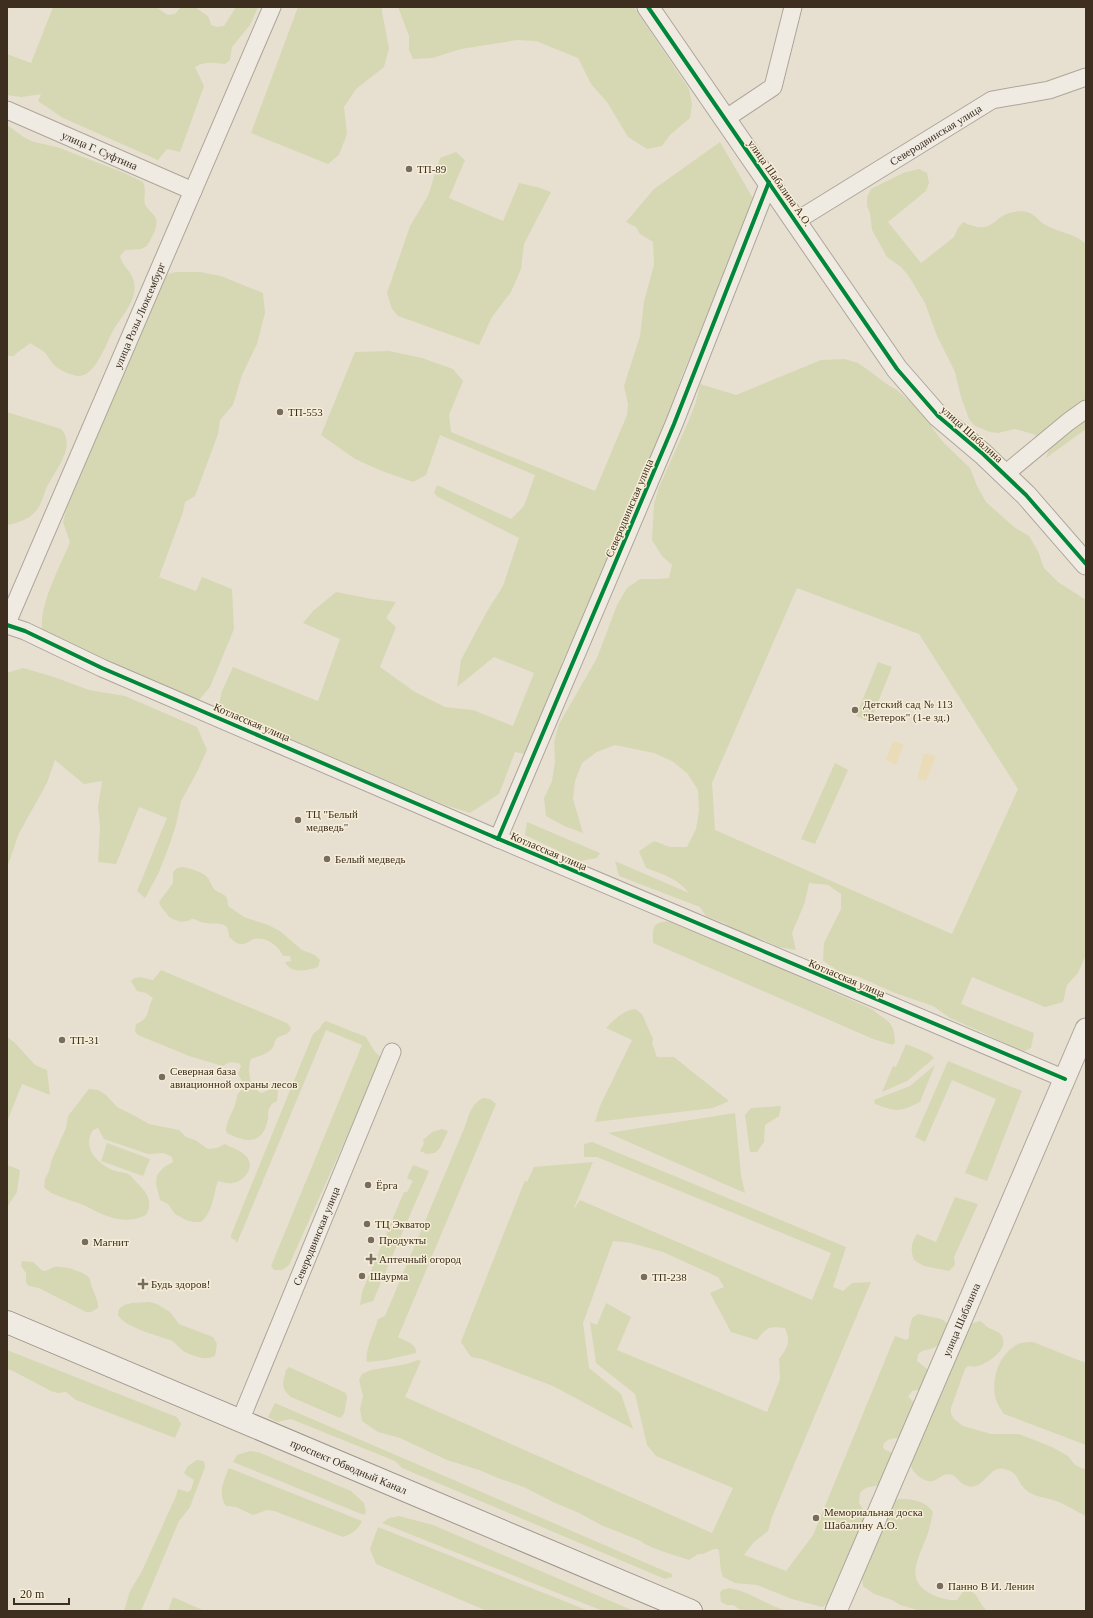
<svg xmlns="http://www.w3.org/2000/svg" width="1093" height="1618" font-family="'Times New Roman',serif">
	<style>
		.green { fill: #d6d7b3; fill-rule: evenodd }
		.sand { fill: #eadcb9 }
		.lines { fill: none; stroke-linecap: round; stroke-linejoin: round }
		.minor-casing { stroke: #ada599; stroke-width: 19 }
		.tertiary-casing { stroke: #ada599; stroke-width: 23 }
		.secondary-casing { stroke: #9c958a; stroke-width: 24 }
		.minor { stroke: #efebe3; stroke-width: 17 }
		.tertiary { stroke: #efebe3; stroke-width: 21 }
		.secondary { stroke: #efebe3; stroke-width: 22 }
		.cycleway-casing { stroke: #f7eed8; stroke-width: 6 }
		.cycleway { stroke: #00873e; stroke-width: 4 }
		.poi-dot { fill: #786c5e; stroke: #f7eed8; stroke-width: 1.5 }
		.labels { text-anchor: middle; stroke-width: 3; stroke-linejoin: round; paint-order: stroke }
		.street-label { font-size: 11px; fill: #3d2e20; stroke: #f7eed8 }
		.poi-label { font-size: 11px; fill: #3d2e20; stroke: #f7eed8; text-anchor: start }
	</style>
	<rect width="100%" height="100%" fill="#e7e0d1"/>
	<g class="green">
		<path d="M53,7h103l12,8 7,-1 6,-7h15c7,8 13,5 15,18l6,2 7,-1 12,-19h22l-8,18 -18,22 -2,13 -5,4c-11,-1 -20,-3 -30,3l9,19 -24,66 -13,-3 -9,11 -95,-42 -25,-17 3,-7 -19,3 -15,-2v-41l24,9z"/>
		<polygon points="298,7 382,7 382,12 389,48 384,67 356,89 344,107 347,134 339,155 328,164 251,133"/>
		<polygon points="398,7 634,7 689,89 692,104 690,118 670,135 662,146 647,149 628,137 607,102 591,84 578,58 536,41 517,40 461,49 432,58 413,59 409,50 409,36"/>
		<path d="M7,125l18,13 9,4 23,5 65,25 21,10c4,9 0,14 2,22 2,5 7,8 10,13 5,9 -4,21 -8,29l-6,3 -16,1 -5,6c2,10 12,16 14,26 4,17 -12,34 -20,47 -7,12 -18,47 -35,47 -7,0 -20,-6 -25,-11 -4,-4 -6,-10 -11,-14 -4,-3 -9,-5 -13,-8 -5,5 -12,8 -16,13h-7z"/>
		<path d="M720,142l34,58 -73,178 -37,107c-17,20 -20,32 -26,57l-56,120 1,20 -34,73 -14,-3 -16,42 -29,19 -25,-8 -227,-97 4,-17 11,-24 85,34 22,-62 -37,-16 10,-12 23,-19 36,7 24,3 -10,16 10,9 -16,40 35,25 30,15 28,3 40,16 21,-53 -40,-16 -37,30 4,-27 25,-47 17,-27 16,-48 -81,-41 -4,-4 3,-8 74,34 13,-13 11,-31 -95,-40 -14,40 -13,7 -31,-11 -27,-12 -34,-24 34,-83 34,-1 33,7 31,11 10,12 -14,34 2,17 144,59 32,-76 1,-11 -4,-18 16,-50 4,-35 10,-36 -1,-23 -13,-8 -4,-7 -10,-5 28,-33z"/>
		<polygon points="456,152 465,160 449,198 503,221 519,183 537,187 551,192 524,244 521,269 511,292 492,317 479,345 398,316 392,309 387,293 410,226 428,196 440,158"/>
		<path d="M919,169l8,4 2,10 -3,8 -38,31 33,41 33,-26 4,-9 5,-6c32,15 29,-7 51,-10 5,-1 11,-1 16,1 5,2 9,8 14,11 14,9 29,8 42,20v154l-4,4 4,27 -40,29 3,-9 -2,-7 -14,-8 -18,-5 -17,4 -8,-1 -15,-6 -6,-7 -8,-22 -6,-25 -18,-36 -12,-33 -17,-28 -7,-8 -14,-10 -15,-27 -2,-17 -3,-7v-9l4,-8 32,-16z"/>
		<path d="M176,272h24l21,4 42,17 2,20 -8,31 -15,31 -9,30 -13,15 -2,14 -23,62 -10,6 -2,10 -24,65 37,14 6,-14 30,12 2,40 -24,58 -12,14 -65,-26 -23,-14 -68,-32c-2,-27 18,-62 28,-87l-7,-20 4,-15 97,-232z"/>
		<path d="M845,359l13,4 13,9 14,11 12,7 27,24 9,15 11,14 26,25 7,18 9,16 28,25 15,9 9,15 6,17 14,14 28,18v355l-8,18 -11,12 -4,17 -18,5 -73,-30 -11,27 73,29 -3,15 -9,4 -36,-18 -36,-16 -17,-12 -38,-13 -36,-16 -19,-5 -17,-11 1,-18 17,-34v-15l-13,-9 -19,-2 -4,19 -13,31 4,17 -18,-3 -16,-8 -20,-5 -18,-11 -18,-7 -6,-9 -81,-31 -4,-15 74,32c-11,-14 -26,-19 -43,-25l-7,-17 15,-10 16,6h17l9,-18 3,-18 -1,-21 -11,-17 -15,-12 -18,-8 -39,-8 -18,7 -15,11 -7,18 -2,18 10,34 -19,-7 -18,-10 -2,-18 8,-17 3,-19 -1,-20 5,-18 38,-66 20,-53 10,-17 13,-9h18l11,-1 3,-13 -10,-9 -10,-16 2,-36 5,-17 30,-67 7,-18 4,-18 36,11 85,-35zM797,588l122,46 99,155 -66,145 -237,-104 -3,-47z"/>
		<path d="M7,412l54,17c16,17 -6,41 -14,58 -4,8 -5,18 -12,25 -7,8 -18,11 -28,13z"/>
		<polygon points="878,662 892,667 870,722 856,716"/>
		<polygon points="23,668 54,677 89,690 125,696 197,727 207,750 196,774 181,801 176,825 169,846 159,872 145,898 137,891 167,818 139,807 116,864 98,862 100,828 98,807 102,781 84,784 55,760 47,783 19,833 7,868 7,673"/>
		<polygon points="835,763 848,770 815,844 801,839"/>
		<polygon points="527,822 600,853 597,858 580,861 525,835"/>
		<path d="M183,867c8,2 18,4 24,10 3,3 4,7 6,11 7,8 15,3 15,18l16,11 24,8 12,6 22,19 13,5 5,5 -2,7c-11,4 -27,7 -33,-5l6,-1 -1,-5h-7c-4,-10 -17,-20 -29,-17 -4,1 -7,5 -11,5 -6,1 -10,-4 -14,-7 0,-18 -12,-12 -23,-14 -5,0 -8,-3 -13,-4 -3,0 -2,1 -6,2 -6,2 -12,-1 -18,-4 -3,-6 -8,-8 -10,-15l14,-19v-11l4,-4z"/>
		<path d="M671,921l201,88c14,13 22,10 23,33l-2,3 -20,-6 -220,-96c0,-17 -1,-21 18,-22z"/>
		<path d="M161,970l126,53 4,5c-2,8 -9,6 -14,10 -3,3 -2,6 -4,9 -4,7 -14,9 -22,12 -4,12 -2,27 10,34l15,-6 2,4 -1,10c-2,1 -6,3 -7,6 -3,4 -1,8 -2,12 -5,26 -22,24 -41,14l-1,-3c1,-12 11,-24 11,-35l6,-7 -1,-7 -4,-7 3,-8 -2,-3 -9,-1 -7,4 -34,-10 -51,-21 -3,-3 1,-8c15,-6 10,-14 17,-26l-7,-5 -9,-2 -6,-10c6,-7 14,-2 22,-1z"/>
		<path d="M635,1009l7,5 11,25 -1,4 5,14h17l55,44 -16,7 -118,14 5,-16 32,-66 -26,-12c9,-9 16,-17 29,-19z"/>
		<polygon points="326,1021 366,1037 375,1052 382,1058 289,1265 282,1270 274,1270 271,1266 362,1045 326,1030 237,1243 235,1240 231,1238 231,1235 313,1034 320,1028 322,1024"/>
		<polygon points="7,1037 15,1043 35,1065 47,1070 50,1095 22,1084 7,1122"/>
		<polygon points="906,1044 930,1054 934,1058 907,1081 882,1092 893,1066 896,1067"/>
		<polygon points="948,1061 1022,1091 987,1181 965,1173 996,1099 952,1080 925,1142 915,1137"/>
		<path d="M935,1065l-15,37c-20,10 -24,10 -45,2l-1,-4 36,-14z"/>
		<path d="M89,1089l9,1 8,5 11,12 18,9 14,8 30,6 7,7 9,3 13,9 9,-1 8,-4c7,4 16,6 22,13 8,10 -2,24 -14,26 -5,1 -10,-1 -15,-2 -5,14 -5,31 -17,41h-8l-7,-2 -11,-6 -7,-10 -8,-4 -4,-16 1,-9 7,-8 9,-5 -1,-5 -8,-4 -16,1 -44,-15 -6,-11 -5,2c-11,16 3,32 17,39 6,3 13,3 18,5 4,2 6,6 9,9 9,8 17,19 9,32 -8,4 -19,6 -28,4 -13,-2 -25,-10 -37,-15 -10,-4 -31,-9 -37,-17l1,-8 4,-8 3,-12 14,-31 2,-12z"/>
		<path d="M483,1098l7,1 6,5 -98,233c6,4 19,6 18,16l-30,7 -19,2c-3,-11 8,-31 11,-43l7,-3 81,-192c2,-9 7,-22 17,-26z"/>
		<polygon points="781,1106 779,1116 765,1125 764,1142 757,1152 750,1152 745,1115 751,1108"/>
		<polygon points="735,1113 741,1175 745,1193 608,1133"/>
		<polygon points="442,1129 448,1131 440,1148 435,1153 427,1154 420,1151 424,1143 423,1140 432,1132"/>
		<path d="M592,1142l254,105 -13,40 10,4 9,-8 19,-1 -99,235 -4,14 -14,11 -10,13 42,16 27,-36 82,-199 11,4 3,-2v-8l3,-12 6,-4 23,5 5,3 2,3c-3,8 -5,18 -13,22 -7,4 -10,1 -17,7l-1,7 10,8 1,3 -5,17 -11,2 -4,6 5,4v4l-7,31c-9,3 -22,1 -23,11l2,3 6,2 1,3 -9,29c-10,4 -15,0 -23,9l-1,10 7,11 -34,87 -10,6 -30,-8 -35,-14 -22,-2 -12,-6c-4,-9 -2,-21 -5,-28h-4l-11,5h-5l-9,6c-9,-3 -43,-13 -48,-19l-40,-16 -22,-12 -26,-11 -29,-15 -26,-9 -19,-8 -32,-10 -47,-22 -22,-6 -16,-11 -2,-12 3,-13 -4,-16 3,-6 9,-4 36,-6 11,-4 3,1 -16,36 307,136 21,-45 -77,-32 -9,-11 -12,-51 -39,-31 -6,-41 7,3 9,-22 25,14 -14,33 150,62 13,-33 -1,-20c9,-12 12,-17 6,-31 -17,-2 -18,-1 -28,12l-26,-8 -21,-39 14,-6 -6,-10 -55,-25 -32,-9 -18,-2 -30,82 6,45 32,26 12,35 -80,-43 -71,-27 -11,-2 -10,-15 1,-3 63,-159 2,2 7,-15 59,-5 -20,48 7,-10 232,100 19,-47 -234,-96h-13v-13z"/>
		<polygon points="107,1143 150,1159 143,1176 101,1161"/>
		<polygon points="7,1165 20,1170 17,1192 7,1207"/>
		<polygon points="413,1165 429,1171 373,1301 360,1305 362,1292 404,1192 407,1192 413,1181 407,1178"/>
		<path d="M955,1197l23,7 -24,53 1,8 -6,6 -25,-5 -10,-6c-4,-11 -3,-16 3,-26l19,8z"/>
		<path d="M22,1261l11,1 10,9c5,0 7,-3 11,-4 9,-2 32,5 36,12 1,10 9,21 8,29l-7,4h-5l-47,-24 -10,-2 -3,-3v-10l-5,-7z"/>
		<path d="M132,1303l17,-1 8,2 13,8 9,12 34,13 4,7 -2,12c-3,1 -8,3 -12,2 -4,0 -20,-6 -22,-9 -4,-3 -5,-6 -9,-8 -14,-6 -47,-13 -54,-26 0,-10 7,-10 14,-12z"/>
		<path d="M980,1321c4,2 5,5 9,7 5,3 12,3 14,11 4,11 -16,25 -25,27 -3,1 -7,0 -10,0l-3,3 -14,39v6l3,5 9,7 28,8h28l33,13 16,9 7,9 11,5v46c-9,-4 -18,-10 -27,-14 -12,-5 -25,-4 -34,-13 -9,-9 -6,-17 -21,-20 -16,-4 -21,25 -39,16 -5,-2 -8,-7 -12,-10 -11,-3 -11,3 -20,6 -8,2 -20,-7 -22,-15 0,-3 1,-6 1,-9l57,-133z"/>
		<path d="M1033,1342l53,21v82l-82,-31c-3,-4 -6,-9 -8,-14 -6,-20 3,-49 25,-57 4,-1 9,-1 12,-1z"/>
		<polygon points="7,1350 177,1417 181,1424 175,1438 76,1400 66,1392 58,1393 51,1391 13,1371 7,1369"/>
		<path d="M289,1367l57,26 1,5 -3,16 -4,4 -49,-21c-11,-10 -8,-14 -5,-27z"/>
		<polygon points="275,1403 667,1572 672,1574 672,1577 665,1579 402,1468 395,1461 291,1419 277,1422 268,1417"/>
		<polygon points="250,1451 258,1452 351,1491 364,1503 366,1512 364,1515 233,1462 237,1455"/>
		<polygon points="197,1460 204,1461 205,1467 190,1507 179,1521 141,1611 124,1611 130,1591 141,1573 176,1496 178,1489 188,1492 191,1490 194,1480 186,1475 184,1473 188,1466"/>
		<path d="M229,1468l133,53c-4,9 -10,13 -19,16l-69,-26 -7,-1 -14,5 -17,-8 -10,-1c-9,-12 -2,-27 3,-38z"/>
		<path d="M900,1499c14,0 25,2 33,13 -1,7 -3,14 -5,21 -7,22 -27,47 5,62 8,3 15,6 24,5l8,-11c16,4 12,15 23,22h-67l-21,-6 -8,-5 -18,-6 -11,-8 -2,-14 23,-45 7,-23 4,-4z"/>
		<polygon points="399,1516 433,1525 634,1611 603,1611 382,1523 389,1518"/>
		<polygon points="378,1527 589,1611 487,1611 376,1564 370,1549"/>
		<path d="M729,1588c23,4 38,18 59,23h-46l-9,-6h-6l-6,-3 -1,-9 2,-3z"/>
		<polygon points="173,1597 205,1611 168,1611"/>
	</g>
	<g class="sand">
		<polygon points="893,741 904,744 896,765 886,760"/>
		<polygon points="924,753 936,756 926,781 917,779"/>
	</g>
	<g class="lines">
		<defs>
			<g id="minor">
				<path id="s1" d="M7,110l186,81"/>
				<polyline points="725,119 773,87 793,7"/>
				<path id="s2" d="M796,221l196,-121 57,-10 37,-13"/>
				<polyline points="1004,475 1068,422 1086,409"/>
				<path id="s3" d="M7,623l265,-616"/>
				<polyline points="7,625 25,631 102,668 487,834 1065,1079"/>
				<polyline points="498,839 674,424 769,182"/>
				<path id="s4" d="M240,1421l152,-369"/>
			</g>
			<g id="tertiary">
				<polyline points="648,7 897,369 938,416 983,454 1026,495 1086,564"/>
				<path id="s5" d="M836,1611l250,-582"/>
			</g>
			<g id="secondary">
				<path id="s6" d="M7,1322l684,289"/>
			</g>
		</defs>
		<use href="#minor" class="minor-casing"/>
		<use href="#tertiary" class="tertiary-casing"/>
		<use href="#secondary" class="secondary-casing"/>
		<use href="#minor" class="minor"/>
		<use href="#tertiary" class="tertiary"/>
		<use href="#secondary" class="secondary"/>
		<defs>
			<g id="cycleway">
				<polyline points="648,7 897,369 938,416 983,454 1026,495 1086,564"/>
				<polyline points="7,625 25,631 102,668 487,834 1065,1079"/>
				<polyline points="498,839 674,424 769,182"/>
			</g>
		</defs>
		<use href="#cycleway" class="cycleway-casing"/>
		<use href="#cycleway" class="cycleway"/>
	</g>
	<g class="poi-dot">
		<circle cx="409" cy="169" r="4"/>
		<circle cx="280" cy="412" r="4"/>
		<circle cx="855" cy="710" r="4"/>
		<circle cx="298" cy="820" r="4"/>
		<circle cx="327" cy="859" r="4"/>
		<circle cx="62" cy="1040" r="4"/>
		<circle cx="162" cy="1077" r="4"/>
		<circle cx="368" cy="1185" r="4"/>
		<circle cx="367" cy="1224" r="4"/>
		<circle cx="371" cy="1240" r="4"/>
		<circle cx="85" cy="1242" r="4"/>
		<path d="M369 1253h4v4h4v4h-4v4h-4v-4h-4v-4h4z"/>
		<circle cx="362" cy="1276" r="4"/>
		<circle cx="644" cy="1277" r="4"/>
		<path d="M141 1278h4v4h4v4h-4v4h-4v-4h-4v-4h4z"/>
		<circle cx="816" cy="1518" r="4"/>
		<circle cx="940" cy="1586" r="4"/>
	</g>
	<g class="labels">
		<g class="street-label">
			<text dy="4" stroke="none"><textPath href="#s2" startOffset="164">Северодвинская улица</textPath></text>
			<text dy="4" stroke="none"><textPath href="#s1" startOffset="101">улица Г. Суфтина</textPath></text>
			<text transform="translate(780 183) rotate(55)" y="4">улица Шабалина А.О.</text>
			<text dy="4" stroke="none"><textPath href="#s3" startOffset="335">улица Розы Люксембург</textPath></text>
			<text transform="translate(972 434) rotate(42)" y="4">улица Шабалина</text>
			<text transform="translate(629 508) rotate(-67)" y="4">Северодвинская улица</text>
			<text transform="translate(252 722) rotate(23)" y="4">Котласская улица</text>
			<text transform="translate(549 851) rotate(23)" y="4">Котласская улица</text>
			<text transform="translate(847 978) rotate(23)" y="4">Котласская улица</text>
			<text dy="4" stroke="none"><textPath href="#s4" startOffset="200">Северодвинская улица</textPath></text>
			<text dy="4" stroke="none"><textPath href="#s5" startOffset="317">улица Шабалина</textPath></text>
			<text dy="4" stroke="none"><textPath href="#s6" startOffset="371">проспект Обводный Канал</textPath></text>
		</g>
		<g class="poi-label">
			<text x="417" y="173">ТП-89</text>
			<text x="288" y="416">ТП-553</text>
			<text x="863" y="708">Детский сад № 113<tspan x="863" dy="13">"Ветерок" (1-е зд.)</tspan></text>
			<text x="306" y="818">ТЦ "Белый<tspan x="306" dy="13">медведь"</tspan></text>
			<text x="335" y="863">Белый медведь</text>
			<text x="70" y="1044">ТП-31</text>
			<text x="170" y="1075">Северная база<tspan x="170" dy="13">авиационной охраны лесов</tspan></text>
			<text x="376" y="1189">Ёрга</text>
			<text x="375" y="1228">ТЦ Экватор</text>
			<text x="379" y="1244">Продукты</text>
			<text x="93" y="1246">Магнит</text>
			<text x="379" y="1263">Аптечный огород</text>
			<text x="370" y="1280">Шаурма</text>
			<text x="652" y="1281">ТП-238</text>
			<text x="151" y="1288">Будь здоров!</text>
			<text x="824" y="1516">Мемориальная доска<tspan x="824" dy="13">Шабалину А.О.</tspan></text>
			<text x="948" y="1590">Панно В И. Ленин</text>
		</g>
	</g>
	<rect width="1093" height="1618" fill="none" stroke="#3d2e20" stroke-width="16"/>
	<path d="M14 1598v6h55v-6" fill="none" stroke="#3d2e20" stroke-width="2"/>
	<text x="20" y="1598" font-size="12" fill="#3d2e20" stroke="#f7eed8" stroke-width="3" paint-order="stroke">20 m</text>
</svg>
